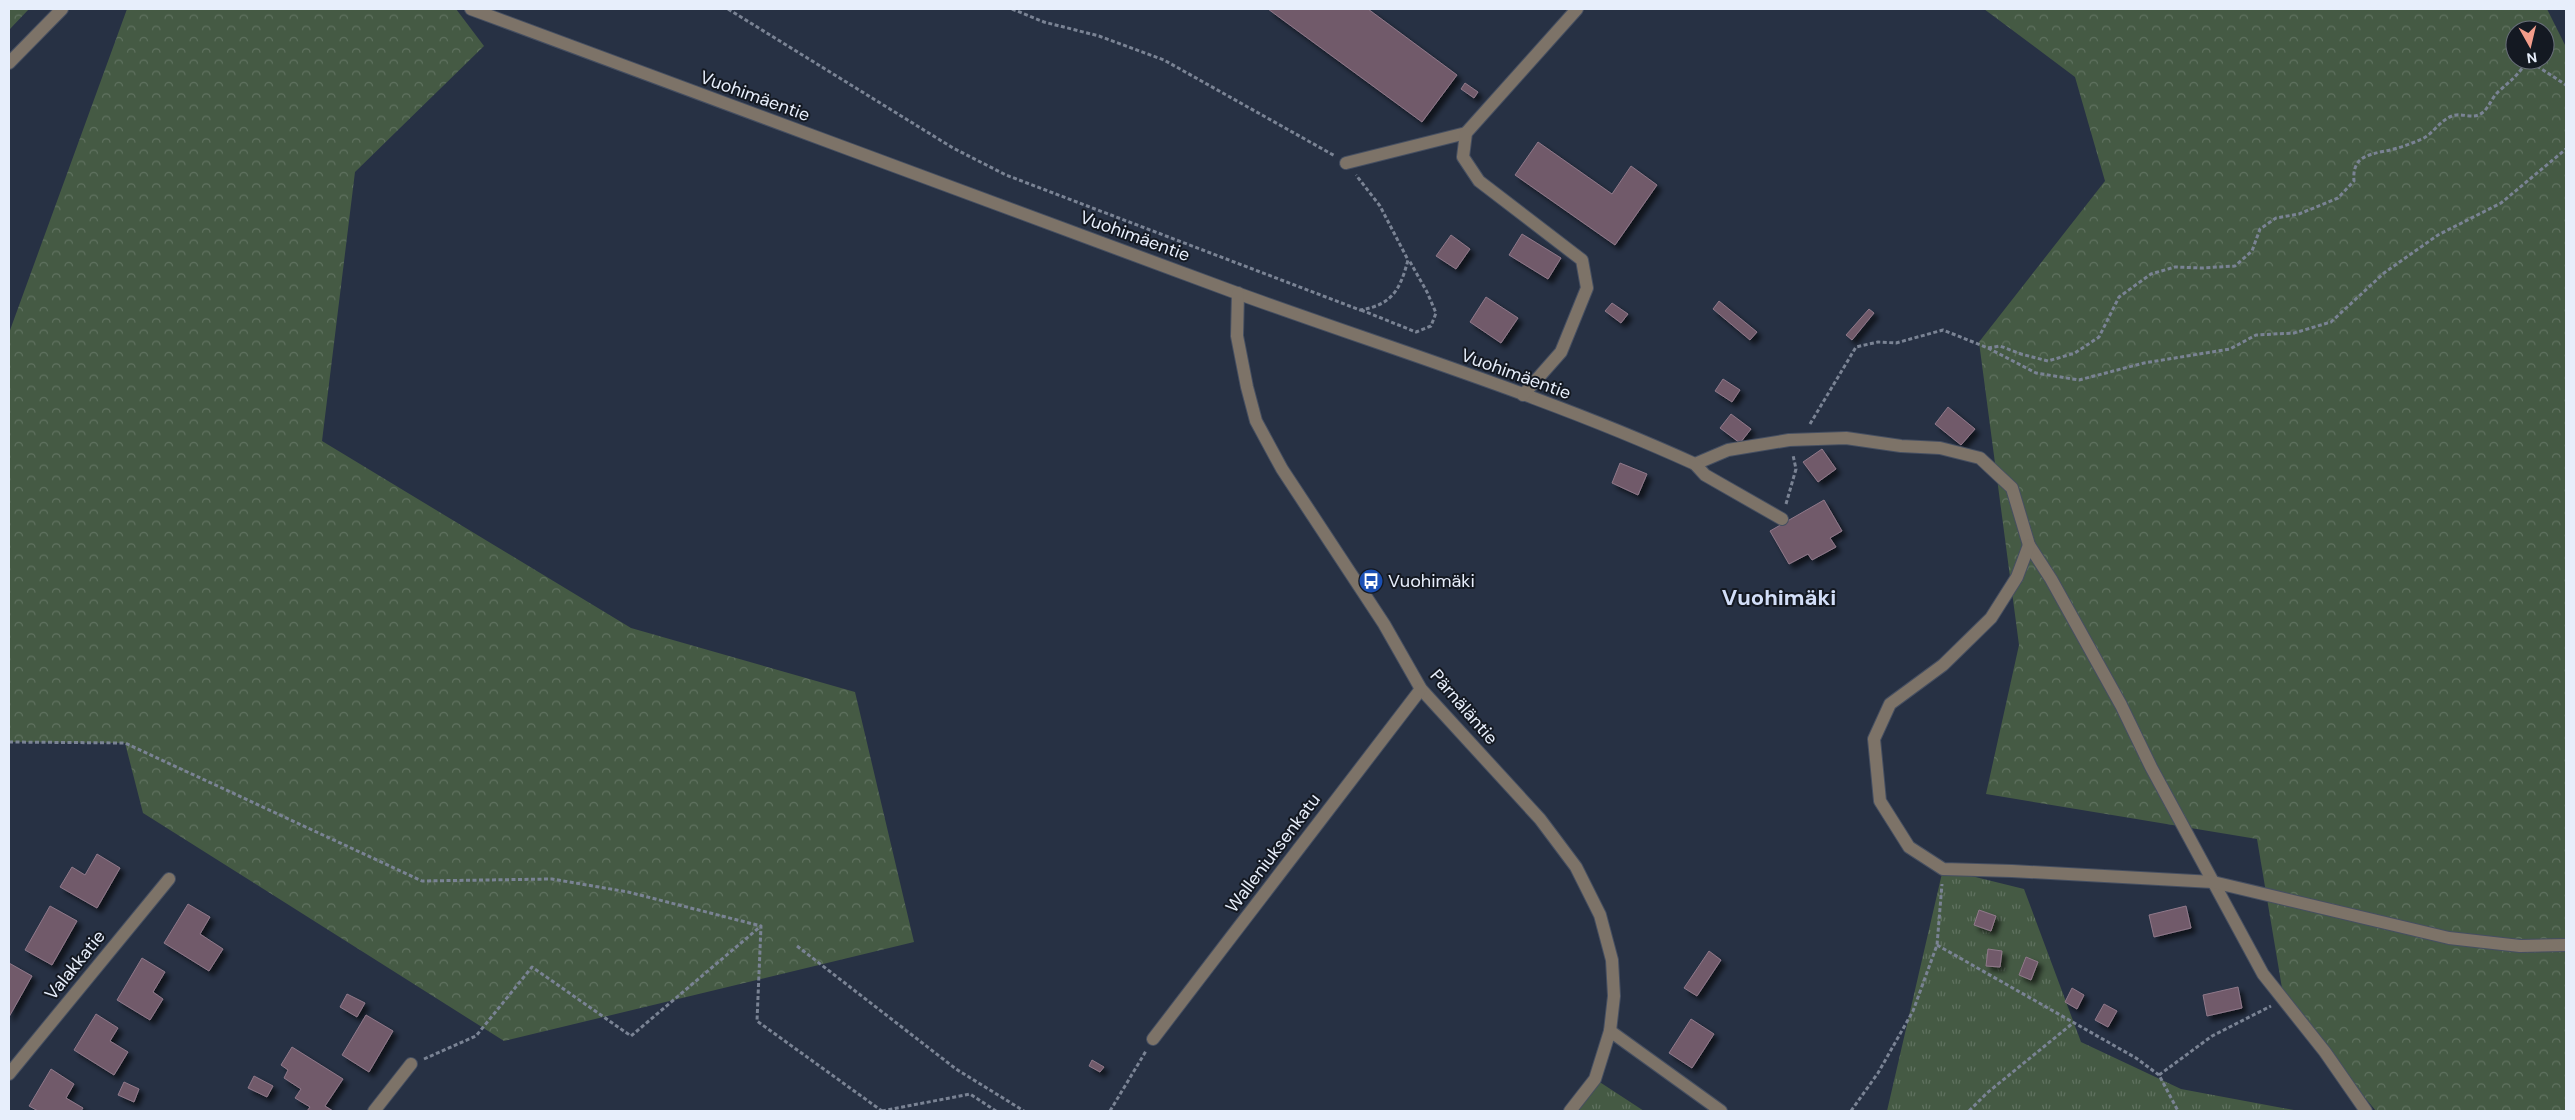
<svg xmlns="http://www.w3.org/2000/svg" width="2575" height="1120" font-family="'DM Sans',sans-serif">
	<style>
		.grass { fill: url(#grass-tufts) }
		.forest { fill: url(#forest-crowns); fill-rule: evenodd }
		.building { fill: #715a6b; stroke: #90798a; filter: url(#shadow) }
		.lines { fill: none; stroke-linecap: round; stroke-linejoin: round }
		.minor-casing { stroke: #464f61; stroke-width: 14 }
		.path { stroke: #7a8394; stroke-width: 3; stroke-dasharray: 4 2.5; stroke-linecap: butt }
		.minor { stroke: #7d7368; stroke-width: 12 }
		.labels { text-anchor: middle; stroke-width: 4; stroke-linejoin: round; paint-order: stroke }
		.street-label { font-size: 18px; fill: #e7eefb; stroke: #141922 }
		.poi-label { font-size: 18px; fill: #e7eefb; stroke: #141922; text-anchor: start }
		.district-label { font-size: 22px; font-weight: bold; fill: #d2def8; stroke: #141922 }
	</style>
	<defs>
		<pattern id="grass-tufts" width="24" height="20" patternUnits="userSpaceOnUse" patternTransform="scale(1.25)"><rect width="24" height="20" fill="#455a44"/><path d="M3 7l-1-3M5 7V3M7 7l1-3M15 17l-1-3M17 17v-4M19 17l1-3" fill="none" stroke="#607260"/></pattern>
		<pattern id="forest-crowns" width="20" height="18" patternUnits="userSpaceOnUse" patternTransform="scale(1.25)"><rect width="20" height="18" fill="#455a44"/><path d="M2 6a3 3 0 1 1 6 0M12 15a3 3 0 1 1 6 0" fill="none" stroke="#607260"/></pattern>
		<filter id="shadow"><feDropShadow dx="4.5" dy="4.5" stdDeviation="2.5" flood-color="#0009"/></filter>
	</defs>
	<rect width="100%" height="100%" fill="#273144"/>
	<g class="grass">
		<polygon points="1943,869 2024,889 2081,1042 2181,1089 2299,1111 1887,1111"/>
		<polygon points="1595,1079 1644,1111 1570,1111"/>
	</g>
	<g class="forest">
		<polygon points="9,9 29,9 9,30"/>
		<polygon points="127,9 456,9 484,46 355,172 322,441 631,628 855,692 914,942 504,1041 143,813 125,743 9,742 9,333"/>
		<path d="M1984,9h563l19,38v1064h-190l-92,-111 -27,-161 -271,-45 33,-149 -40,-303 126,-161 -30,-104zM2515,30h30v30h-30z"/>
	</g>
	<g class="building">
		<polygon points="1268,9 1368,9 1457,75 1422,122"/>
		<polygon points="1465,83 1478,92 1474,98 1461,89"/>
		<polygon points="1538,142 1612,194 1631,166 1657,185 1615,245 1515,175"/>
		<polygon points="1522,234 1561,258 1548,279 1509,255"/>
		<polygon points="1451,235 1470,249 1456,269 1436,256"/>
		<polygon points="1486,297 1518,318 1501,343 1470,322"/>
		<polygon points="1719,301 1757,332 1750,340 1713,309"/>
		<polygon points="1612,303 1628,314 1621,323 1605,311"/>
		<polygon points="1869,309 1874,313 1852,340 1846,335"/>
		<polygon points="1723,379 1740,390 1732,402 1715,391"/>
		<polygon points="1948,407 1975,429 1961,445 1935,424"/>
		<polygon points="1731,414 1751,429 1740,443 1720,428"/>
		<polygon points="1822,449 1836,469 1818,482 1803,462"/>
		<polygon points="1620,463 1647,474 1638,495 1612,483"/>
		<polygon points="1824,500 1842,531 1830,538 1836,547 1812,560 1808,554 1789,564 1770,531"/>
		<polygon points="97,854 120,868 97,908 60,887 72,867 85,875"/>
		<polygon points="188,904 210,917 200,934 223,949 209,971 164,943"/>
		<polygon points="50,906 77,921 52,965 25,950"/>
		<polygon points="2186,906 2191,928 2154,937 2149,915"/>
		<polygon points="1979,910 1996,916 1991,931 1974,925"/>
		<polygon points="1988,949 2002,951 2000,967 1986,966"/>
		<polygon points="1709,951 1721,960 1697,996 1684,988"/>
		<polygon points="2026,957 2038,962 2031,980 2019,975"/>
		<polygon points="142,958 165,972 153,992 163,999 150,1020 117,1000"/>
		<polygon points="9,963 32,976 9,1017"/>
		<polygon points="2238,987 2242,1008 2207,1016 2203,995"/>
		<polygon points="2072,988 2084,995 2077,1009 2065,1002"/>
		<polygon points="347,994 365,1003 357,1017 340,1007"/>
		<polygon points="2104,1004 2117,1011 2108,1027 2095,1020"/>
		<polygon points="96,1014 118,1028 110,1041 128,1052 114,1075 74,1050"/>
		<polygon points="366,1015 393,1031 369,1072 342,1055"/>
		<polygon points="1691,1019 1714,1034 1692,1068 1669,1053"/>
		<polygon points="292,1047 343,1079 325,1106 333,1111 307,1111 310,1107 295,1098 301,1089 284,1078 288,1070 281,1065"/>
		<polygon points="1092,1060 1104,1067 1100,1072 1089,1066"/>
		<polygon points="51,1069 74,1084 66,1098 83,1108 81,1111 38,1111 29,1106"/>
		<polygon points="254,1076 273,1086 267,1097 248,1088"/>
		<polygon points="124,1082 139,1089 134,1102 118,1095"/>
	</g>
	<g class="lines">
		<defs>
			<g id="minor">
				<path d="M471,9c254,94 509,189 763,283 154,56 312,104 461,172l33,-14 61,-10 57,-2 55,8 39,2 40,10 32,30 17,57 22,34 70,126 30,62 112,207 62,78 41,59"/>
				<polyline points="9,63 62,9"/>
				<polyline points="1346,163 1466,133"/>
				<polyline points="1238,293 1237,336 1247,387 1256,421 1282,469 1384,624 1421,689 1540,819 1576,867 1600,915 1612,960 1614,996 1610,1031 1595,1079 1570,1111"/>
				<polyline points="1523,395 1561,352 1587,288 1582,260 1479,181 1463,157 1466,133 1577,9"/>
				<polyline points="1695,464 1705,475 1782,519"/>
				<polyline points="2029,545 2017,577 1991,618 1943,665 1890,704 1874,739 1880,801 1909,847 1943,869 2012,871 2213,882 2449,938 2520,946 2566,945"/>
				<polyline points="1610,1031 1721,1111"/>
				<polyline points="1153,1039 1421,689"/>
				<polyline points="9,1074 169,879"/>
				<polyline points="374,1111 411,1064"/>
			</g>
		</defs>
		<use href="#minor" class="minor-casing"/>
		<g class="path">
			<path d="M728,9l225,139 53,27 354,135c32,-5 40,-20 48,-50l-28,-54 -24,-31"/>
			<polyline points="1012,9 1044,22 1099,36 1164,60 1335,156"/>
			<polyline points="1361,310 1416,332 1431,326 1436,313 1427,292 1409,260"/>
			<path d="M1988,348l12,-2 21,8 27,7 27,-8 24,-16 20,-40 32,-23 24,-7 27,1 33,-2 17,-15 8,-22 16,-11 23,-4 39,-16 16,-17c-2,-23 12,-26 31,-30 12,-2 25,-7 37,-12 11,-5 17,-18 30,-23 9,-4 21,4 30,-3 7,-5 10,-16 17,-22 10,-9 15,-12 24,-24l14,-1 29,19"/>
			<polyline points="1810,424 1856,347 1878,342 1896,343 1943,330 1988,348 2036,373 2079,380 2144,363 2230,349 2256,335 2294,333 2331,322 2384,273 2438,235 2501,203 2566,149"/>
			<polyline points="1786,504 1796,469 1793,455"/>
			<polyline points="9,742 125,743 422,881 552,879 628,892 761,926 757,1021 882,1111"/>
			<polyline points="1937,945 2136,1058 2159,1075 2178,1111"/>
			<polyline points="797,946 956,1069 1024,1111"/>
			<polyline points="424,1059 476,1036 532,967 631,1036 761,926"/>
			<polyline points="2159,1075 2212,1036 2271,1006"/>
			<polyline points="882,1111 970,1094 996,1111"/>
			<polyline points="1110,1111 1146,1051"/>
			<polyline points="1851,1111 1878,1073 1913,1011 1937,945 1942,884"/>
			<polyline points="1969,1111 1987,1093 2073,1023"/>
		</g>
		<use href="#minor" class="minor"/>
	</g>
	<defs>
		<symbol id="bus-disc" viewBox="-11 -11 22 22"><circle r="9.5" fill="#1a4fb4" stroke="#141922"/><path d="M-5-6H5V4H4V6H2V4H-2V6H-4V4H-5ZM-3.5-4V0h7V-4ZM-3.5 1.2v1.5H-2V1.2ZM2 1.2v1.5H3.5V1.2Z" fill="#fff"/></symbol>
	</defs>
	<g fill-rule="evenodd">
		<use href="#bus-disc" x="1357" y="567" width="28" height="28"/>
	</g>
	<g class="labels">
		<g class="street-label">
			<text transform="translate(755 96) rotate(20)" y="6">Vuohimäentie</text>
			<text transform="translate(1135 236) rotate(20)" y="6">Vuohimäentie</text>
			<text transform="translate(1516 374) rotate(20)" y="6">Vuohimäentie</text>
			<text transform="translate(1464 707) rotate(49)" y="6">Pärnäläntie</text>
			<text transform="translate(1273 853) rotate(-53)" y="6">Walleniuksenkatu</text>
			<text transform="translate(75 965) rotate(-51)" y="6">Valakkatie</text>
		</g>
		<g class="poi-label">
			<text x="1388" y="587">Vuohimäki</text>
		</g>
		<g class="district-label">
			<text x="1779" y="605">Vuohimäki</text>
		</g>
	</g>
	<rect width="2575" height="1120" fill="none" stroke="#e7eefb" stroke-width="20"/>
	<g transform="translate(2530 45) rotate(172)"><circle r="24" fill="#141922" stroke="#686e79"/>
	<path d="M0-4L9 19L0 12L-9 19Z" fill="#f49d8b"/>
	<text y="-8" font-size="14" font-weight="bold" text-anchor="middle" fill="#e7eefb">N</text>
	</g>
</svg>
